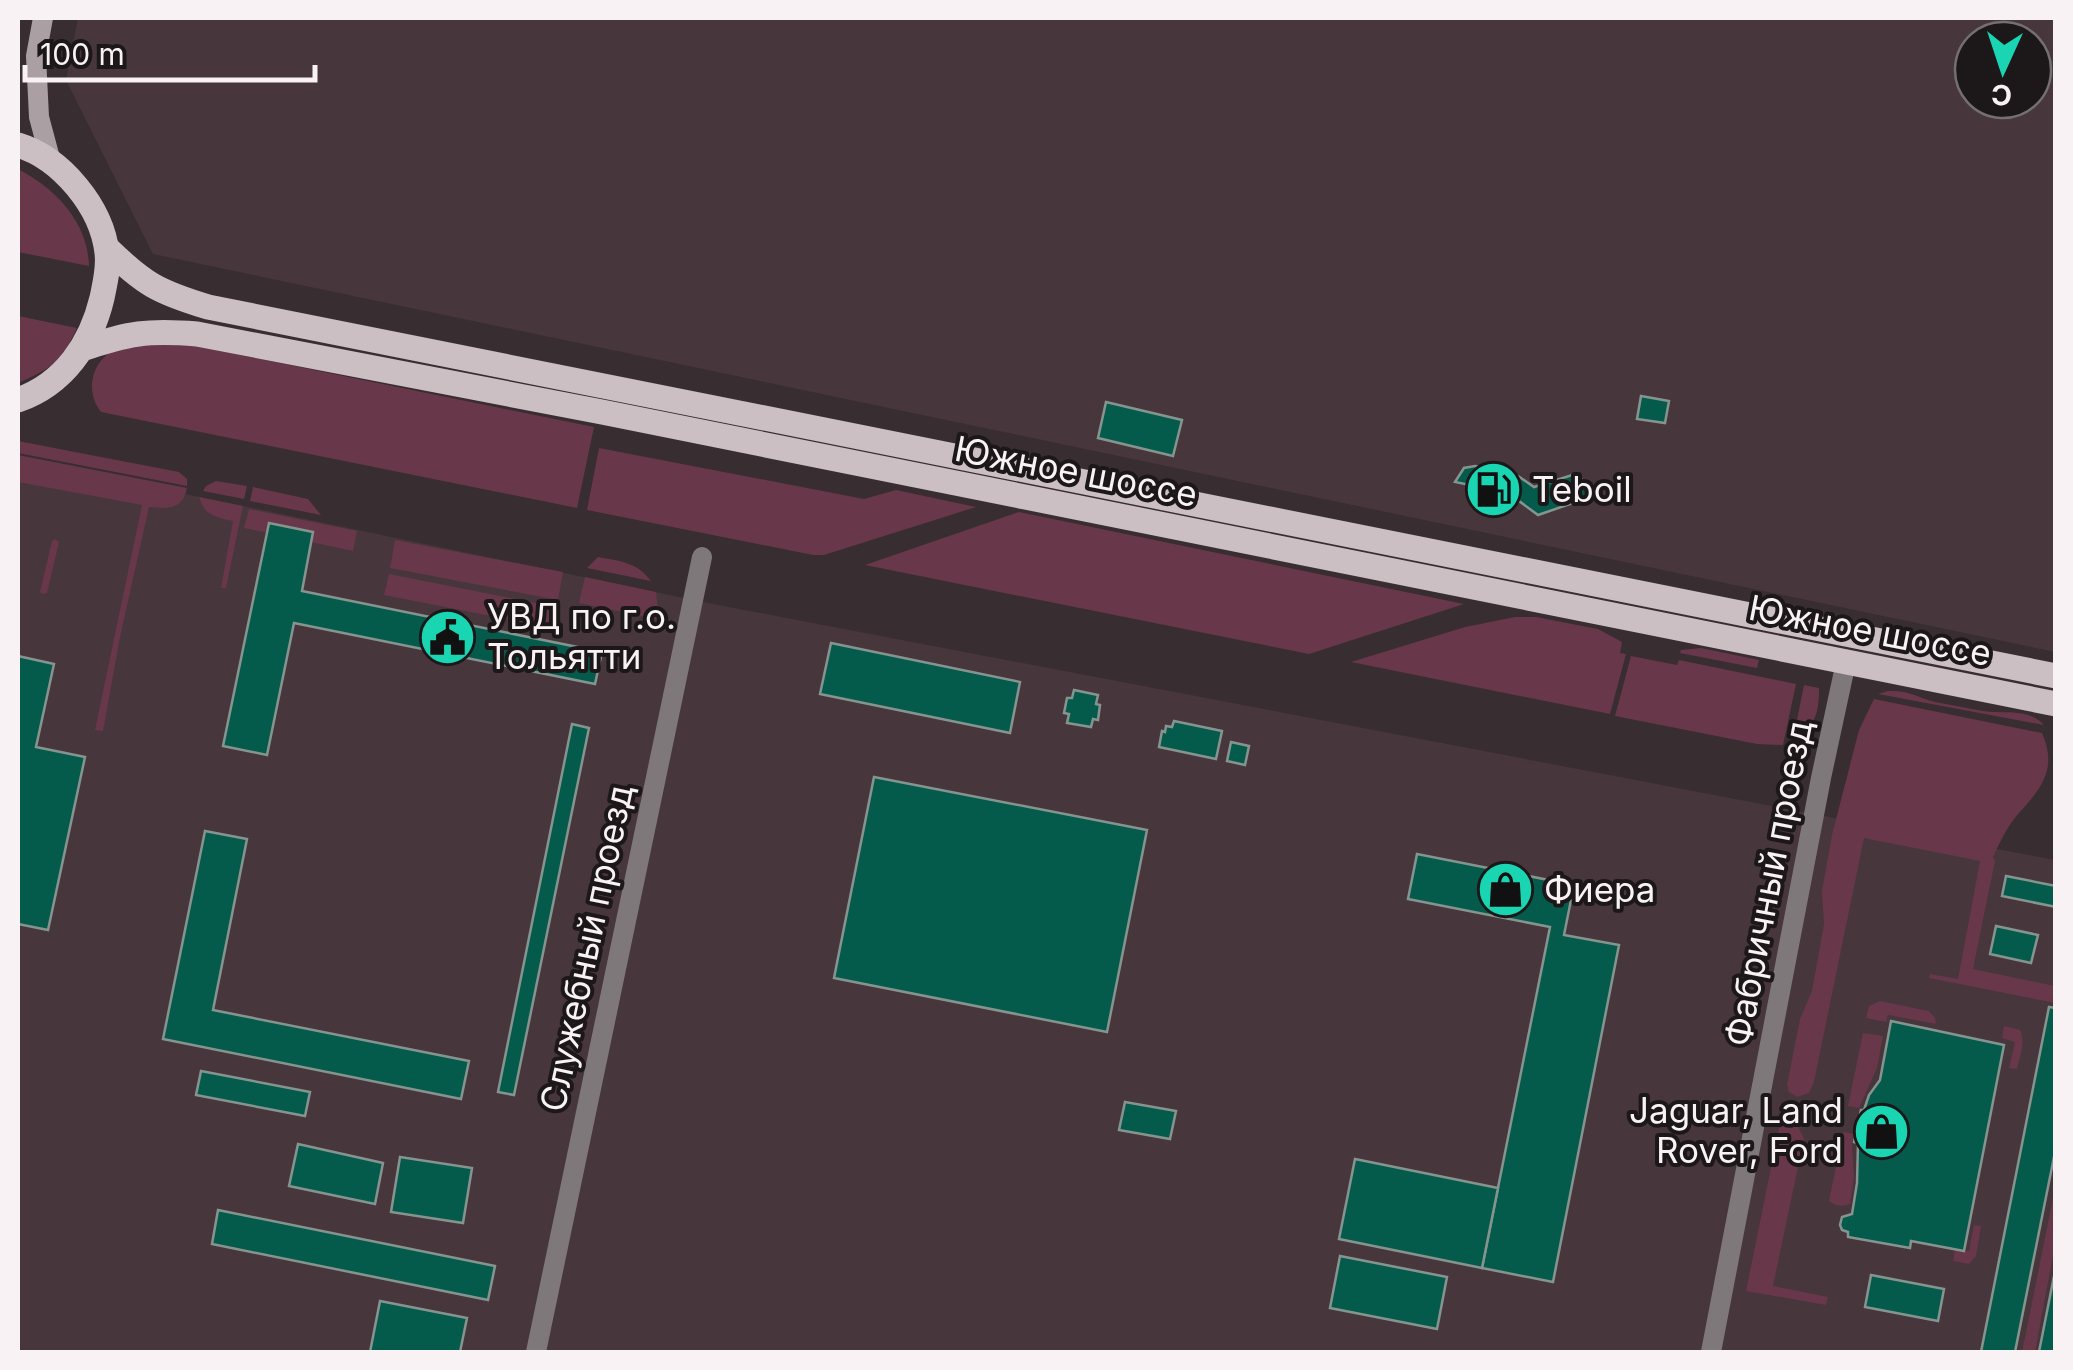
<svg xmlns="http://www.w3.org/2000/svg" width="2073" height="1370" font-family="Inter,sans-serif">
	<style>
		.built { fill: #47363c; fill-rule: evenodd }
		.green { fill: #68374a }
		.building { fill: #045b4b; stroke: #86948f; stroke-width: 2.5 }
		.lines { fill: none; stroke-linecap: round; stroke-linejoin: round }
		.tertiary { stroke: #7e787a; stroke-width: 20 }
		.secondary { stroke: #aaa0a3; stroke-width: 20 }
		.primary { stroke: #cbbfc3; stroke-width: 25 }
		.labels { text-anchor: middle; stroke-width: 8; stroke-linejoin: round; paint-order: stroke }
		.street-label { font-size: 35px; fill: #f9f2f4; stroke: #1c1718 }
		.poi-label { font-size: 35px; fill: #f9f2f4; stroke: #1c1718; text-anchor: start }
	</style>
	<rect width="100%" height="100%" fill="#382d30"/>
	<g class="built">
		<path d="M78,18h1977v634l-1902,-398 -87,-174zM1973,40h60v60h-60z"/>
		<polygon points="18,459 708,603 2055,860 2055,1352 18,1352"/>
	</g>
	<g class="green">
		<path d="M18,169c37,19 70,53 71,97l-71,-14z"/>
		<path d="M18,316l59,12c-16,34 -25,40 -59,55z"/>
		<path d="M171,341l423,86 -17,81 -476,-96c-18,-22 -8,-57 21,-65 15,-4 33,-4 49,-6z"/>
		<polygon points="18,441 179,472 187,479 187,486 18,453"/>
		<polygon points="599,448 864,499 896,490 976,507 824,555 813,555 587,510"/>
		<path d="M18,455l169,33c-5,23 -19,20 -38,19l-29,130 -17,94 -8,-1 47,-225 -124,-23z"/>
		<polygon points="216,481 247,486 244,499 203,491 206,486"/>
		<polygon points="253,487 308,499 321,515 250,501"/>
		<path d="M199,497l44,9 -17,82h-5l12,-67c-18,-4 -28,-5 -34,-24z"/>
		<polygon points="249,509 357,531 353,551 244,528"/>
		<polygon points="1019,512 1464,604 1309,654 865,565"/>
		<polygon points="55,539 59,542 47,593 42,594 40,592 52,541"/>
		<polygon points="395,540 563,572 558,600 390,568"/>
		<path d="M598,557c22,4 39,5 53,24l-64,-13z"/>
		<polygon points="389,574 556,607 552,628 384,595"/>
		<polygon points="585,577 656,592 658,609 656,619 579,603"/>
		<polygon points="1515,617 1536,617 1598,629 1622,642 1620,653 1626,654 1610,714 1351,662 1465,627"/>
		<polygon points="1701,648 1759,660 1757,668 1680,653 1681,650"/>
		<polygon points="1631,656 1677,665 1679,660 1796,684 1783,745 1757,744 1615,716"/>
		<path d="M1804,685l15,3c0,25 -4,40 -26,52z"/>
		<path d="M1888,691c20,-1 29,6 47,11 16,3 32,6 48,9 21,3 46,-3 61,14l-166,-31z"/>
		<path d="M1874,699l168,34c16,36 -1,56 -24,81 -11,13 -18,28 -25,43l2,4 -22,108 82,17v17l-126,-25 1,-4 28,5 22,-118 -116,-23 -50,244 -5,11 -12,4 -8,-5 -2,-7 13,-66 12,-28 12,-67 -2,-33 10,-56 27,-105z"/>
		<polygon points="1880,1001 1929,1011 1935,1018 1936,1024 1888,1015 1886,1022 1866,1018 1869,1006"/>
		<path d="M2004,1026l16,4c6,12 0,26 -3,39l-8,-1 6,-26 -13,-4z"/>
		<polygon points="1863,1033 1883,1036 1877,1068 1859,1108 1848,1106"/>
		<polygon points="1788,1124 1798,1127 1804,1138 1773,1286 1828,1297 1826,1305 1746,1291 1779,1128"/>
		<path d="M1843,1132l11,2 -2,9 2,35 -4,26c-7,3 -15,2 -21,-3z"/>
		<polygon points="2055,1188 2055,1245 2035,1352 2022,1352"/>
		<polygon points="1974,1225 1981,1226 1976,1256 1969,1264 1953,1261 1955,1249 1969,1251"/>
	</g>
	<g class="building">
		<polygon points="1641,396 1669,401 1665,423 1637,419"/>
		<polygon points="1106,402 1182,420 1173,456 1098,438"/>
		<polygon points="1475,466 1506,473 1508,469 1534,487 1572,475 1593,485 1599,494 1538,515 1500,487 1499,491 1455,482 1464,468"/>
		<polygon points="269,523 313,532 302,591 602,652 595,684 294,623 267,755 223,746"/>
		<polygon points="831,643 1020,682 1010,733 820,694"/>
		<polygon points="18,656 54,664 36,747 85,757 48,930 18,924"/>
		<polygon points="1074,690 1098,695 1096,704 1100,705 1098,720 1093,719 1091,727 1067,723 1069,714 1064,713 1067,698 1072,698"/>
		<polygon points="1174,721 1222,731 1216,759 1159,747 1162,731 1165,732 1166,726 1172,727"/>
		<polygon points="572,724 589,728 514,1095 498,1092"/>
		<polygon points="1231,742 1249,746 1245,765 1227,761"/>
		<polygon points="874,777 1147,830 1107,1032 834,978"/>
		<polygon points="205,831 247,839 213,1010 469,1061 461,1099 163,1039"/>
		<polygon points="1417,854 1574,885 1564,935 1619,945 1553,1282 1482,1268 1550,927 1408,899"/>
		<polygon points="2006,876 2056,886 2056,907 2002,896"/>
		<polygon points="1996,926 2038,935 2031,963 1990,954"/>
		<polygon points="2049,1007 2056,1008 2056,1147 2015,1352 1981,1352"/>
		<polygon points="1891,1021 2004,1045 1964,1251 1911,1241 1910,1248 1848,1237 1848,1232 1842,1230 1840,1225 1842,1217 1852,1214 1857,1183 1858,1143 1854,1142 1861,1110 1864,1110 1869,1095 1880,1080"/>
		<polygon points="201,1071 310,1092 305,1116 196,1095"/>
		<polygon points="1125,1102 1176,1111 1170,1139 1119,1130"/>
		<polygon points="298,1144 383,1163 375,1204 289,1186"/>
		<polygon points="400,1157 472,1168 463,1223 391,1212"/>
		<polygon points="1355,1159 1498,1188 1482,1268 1339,1239"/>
		<polygon points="218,1210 495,1266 488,1300 212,1244"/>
		<polygon points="1340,1256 1447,1277 1437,1329 1330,1308"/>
		<polygon points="2056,1266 2056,1352 2039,1352"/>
		<polygon points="1871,1275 1944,1289 1938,1321 1865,1307"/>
		<polygon points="380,1301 467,1318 460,1352 370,1352"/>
	</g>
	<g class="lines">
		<g class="tertiary">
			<polyline points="536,1352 702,557"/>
			<polyline points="1711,1352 1821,778 1846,662"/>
		</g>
		<polyline class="secondary" points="43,18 36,56 39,117 51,162"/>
		<g class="primary">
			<path d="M18,145c43,13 84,62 89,108 2,15 -2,30 -5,45 -11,46 -38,86 -84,102"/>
			<path d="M107,248c37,36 51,44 101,59l1848,369"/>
			<path d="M82,349c46,-16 66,-19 115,-15l405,78 1454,292"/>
		</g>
	</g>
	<defs>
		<symbol id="fuel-disc" viewBox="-11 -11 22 22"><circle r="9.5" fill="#19d5b2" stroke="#1c1718"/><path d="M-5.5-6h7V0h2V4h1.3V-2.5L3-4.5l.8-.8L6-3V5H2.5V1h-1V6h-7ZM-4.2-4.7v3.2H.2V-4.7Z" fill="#111"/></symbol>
		<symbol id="civic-disc" viewBox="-11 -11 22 22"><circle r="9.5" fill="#19d5b2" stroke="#1c1718"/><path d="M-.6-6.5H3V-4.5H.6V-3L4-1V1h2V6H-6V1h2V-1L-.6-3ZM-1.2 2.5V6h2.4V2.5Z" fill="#111"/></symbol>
		<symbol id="shop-disc" viewBox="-11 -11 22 22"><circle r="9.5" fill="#19d5b2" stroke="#1c1718"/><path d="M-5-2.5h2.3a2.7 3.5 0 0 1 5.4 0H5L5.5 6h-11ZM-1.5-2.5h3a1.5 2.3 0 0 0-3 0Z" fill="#111"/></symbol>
	</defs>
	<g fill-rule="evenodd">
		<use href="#fuel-disc" x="1462" y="458" width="63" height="63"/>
		<use href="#civic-disc" x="416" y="606" width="63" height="63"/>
		<use href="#shop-disc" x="1474" y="858" width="63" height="63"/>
		<use href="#shop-disc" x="1850" y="1100" width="63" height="63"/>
	</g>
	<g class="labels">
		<g class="street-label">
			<text transform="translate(1076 472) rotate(11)" y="12">Южное шоссе</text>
			<text transform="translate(1870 631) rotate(11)" y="12">Южное шоссе</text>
			<text transform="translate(1769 883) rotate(-79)" y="12">Фабричный проезд</text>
			<text transform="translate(587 948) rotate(-78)" y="12">Служебный проезд</text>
		</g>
		<g class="poi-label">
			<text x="1532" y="502">Teboil</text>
			<text x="487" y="629">УВД по г.о.<tspan x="487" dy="40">Тольятти</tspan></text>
			<text x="1544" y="902">Фиера</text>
			<text x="1843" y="1123" text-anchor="end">Jaguar, Land<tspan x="1843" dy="40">Rover, Ford</tspan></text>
		</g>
	</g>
	<rect width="2073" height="1370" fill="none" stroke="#f9f2f4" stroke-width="40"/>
	<g transform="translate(2003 70) rotate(183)"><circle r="48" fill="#1c1718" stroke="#746f70" stroke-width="2.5"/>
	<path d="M0-8L18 38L0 25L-18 38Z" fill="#19d5b2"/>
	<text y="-15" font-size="28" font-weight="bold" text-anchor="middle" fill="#f9f2f4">С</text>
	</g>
	<path d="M25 65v15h290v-15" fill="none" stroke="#f9f2f4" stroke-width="5"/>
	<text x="40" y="65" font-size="30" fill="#f9f2f4" stroke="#1c1718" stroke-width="8" paint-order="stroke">100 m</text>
</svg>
